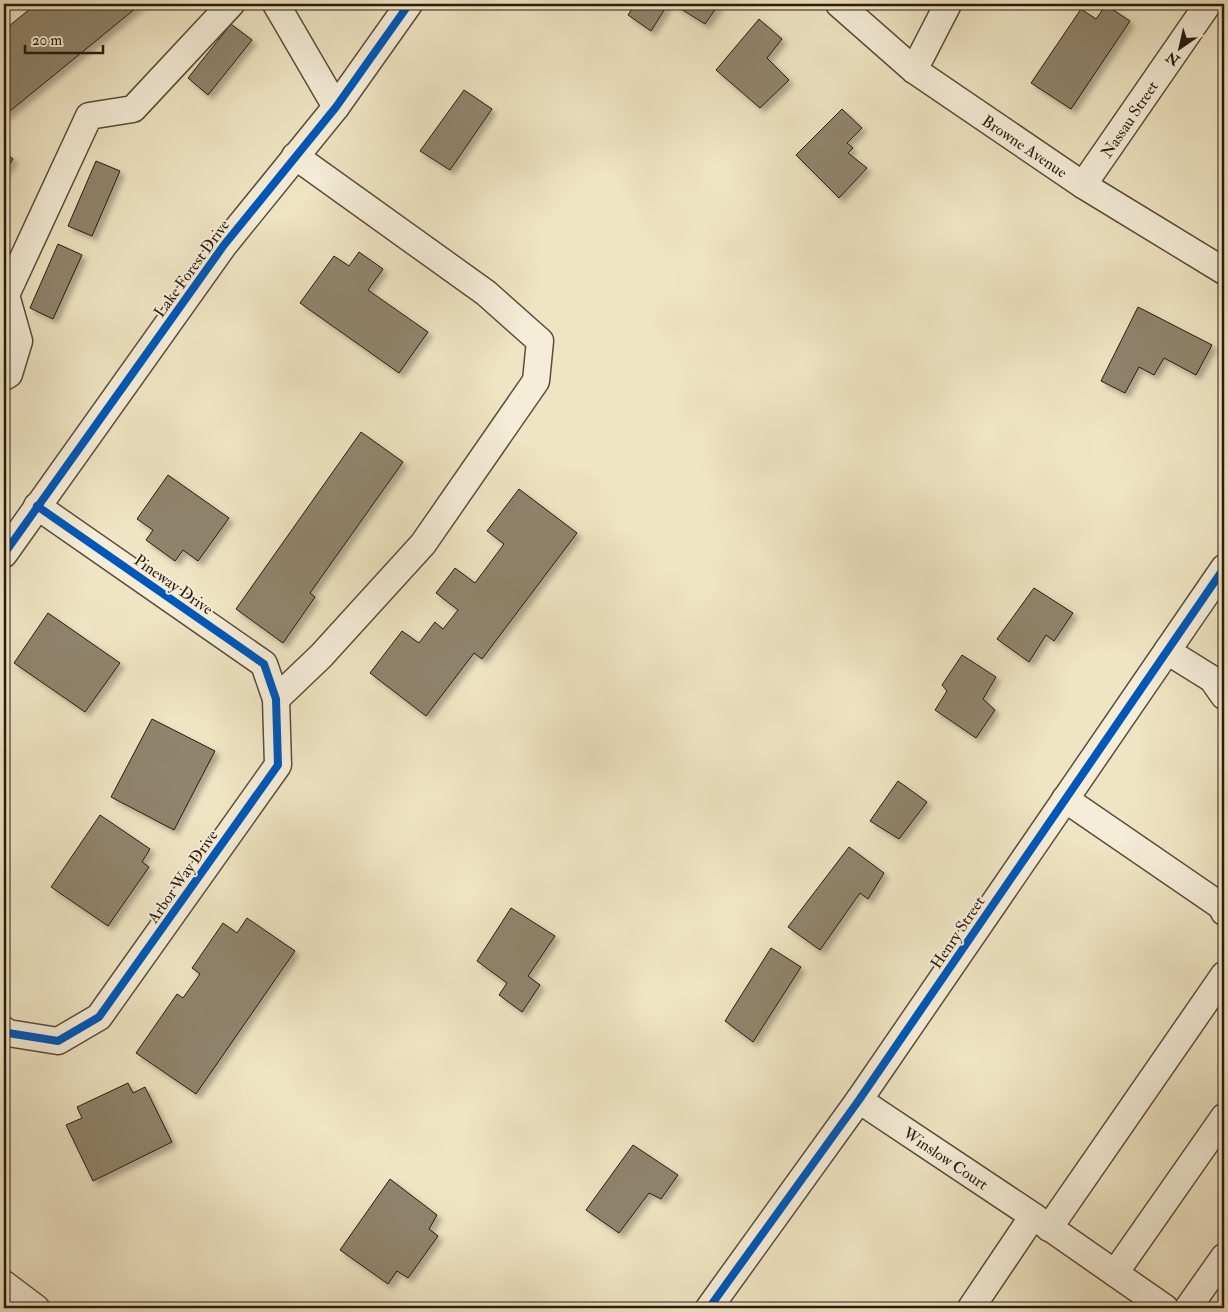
<svg xmlns="http://www.w3.org/2000/svg" width="1228" height="1312" font-family="'IM FELL Double Pica',serif">
	<style>
		.building { fill: #90846d; stroke: #291b0f; filter: url(#shadow) }
		.lines { fill: none; stroke-linecap: round; stroke-linejoin: round }
		.minor-casing { stroke: #5a4d3c; stroke-width: 29 }
		.minor { stroke: #f5edd8; stroke-width: 26 }
		.cycleway-casing { stroke: #f5edd8; stroke-width: 11 }
		.cycleway { stroke: #0057b8; stroke-width: 8 }
		.labels { text-anchor: middle; stroke-width: 4; stroke-linejoin: round; paint-order: stroke }
		.street-label { font-size: 16px; fill: #291b0f; stroke: #f5edd8 }
	</style>
	<defs>
		<filter id="shadow"><feDropShadow dx="4.5" dy="4.5" stdDeviation="2.5" flood-color="#0004"/></filter>
	</defs>
	<rect width="100%" height="100%" fill="#efe4c3"/>
	<filter id="stains"><feTurbulence type="fractalNoise" baseFrequency=".004" numOctaves="4"/><feColorMatrix values="0 0 0 0 .2 0 0 0 0 .09 0 0 0 0 .02 0 0 0 .5 -.17"/></filter>
	<radialGradient id="worn" r=".72"><stop offset=".6" stop-color="#630" stop-opacity="0"/><stop offset="1" stop-color="#630" stop-opacity=".3"/></radialGradient>
	<g class="building">
		<polygon points="36,4 141,4 4,116 4,30"/>
		<polygon points="635,4 668,4 651,31 628,15"/>
		<polygon points="673,4 719,4 705,24"/>
		<polygon points="1106,5 1130,21 1071,109 1031,83 1081,9 1096,19"/>
		<polygon points="759,19 782,39 767,58 789,80 760,108 716,70"/>
		<polygon points="231,24 252,40 208,95 188,78"/>
		<polygon points="464,90 492,109 450,170 420,151"/>
		<polygon points="842,109 862,128 847,143 853,148 848,153 867,168 839,198 796,155"/>
		<polygon points="4,152 13,159 4,173"/>
		<polygon points="96,161 120,171 92,236 68,226"/>
		<polygon points="58,244 82,255 53,319 30,308"/>
		<polygon points="359,252 383,269 368,290 428,332 399,373 300,303 334,256 349,266"/>
		<polygon points="1138,307 1212,345 1196,375 1164,358 1154,375 1139,367 1125,393 1101,381"/>
		<polygon points="361,432 403,462 310,593 315,597 283,643 236,609"/>
		<polygon points="168,475 229,518 198,561 183,550 175,561 146,540 153,530 137,519"/>
		<polygon points="519,489 577,533 482,659 474,653 426,716 370,673 402,631 419,643 435,622 443,629 458,610 436,593 455,568 475,583 504,544 487,531"/>
		<polygon points="1034,588 1073,613 1054,641 1046,635 1029,662 997,639"/>
		<polygon points="48,613 120,663 85,712 14,663"/>
		<polygon points="962,655 996,677 983,699 995,710 976,738 935,710 947,691 942,685"/>
		<polygon points="152,719 215,751 174,830 111,797"/>
		<polygon points="898,781 927,802 899,839 870,821"/>
		<polygon points="100,815 150,849 142,862 149,867 108,926 51,887"/>
		<polygon points="849,847 884,873 868,899 860,893 820,950 788,927"/>
		<polygon points="511,908 555,936 528,976 540,985 522,1012 499,995 507,983 477,961"/>
		<polygon points="247,918 295,951 196,1094 136,1053 177,994 183,998 200,974 192,968 223,923 237,933"/>
		<polygon points="771,948 801,967 753,1042 725,1021"/>
		<polygon points="128,1083 133,1093 145,1087 172,1142 93,1181 66,1125 82,1118 77,1107"/>
		<polygon points="633,1145 678,1175 661,1199 649,1193 619,1233 586,1210"/>
		<polygon points="390,1179 437,1215 429,1229 438,1236 408,1278 397,1271 388,1284 340,1250"/>
	</g>
	<g class="lines">
		<defs>
			<g id="minor">
				<polyline points="276,4 336,107"/>
				<polyline points="839,4 914,70 1083,185 1224,271"/>
				<polyline points="914,70 948,4"/>
				<polyline points="1083,185 1208,4"/>
				<polyline points="4,377 9,374 19,341 6,295 89,116 133,109 231,4"/>
				<polyline points="4,554 224,245 336,107 409,4"/>
				<polyline points="1167,651 1212,679 1224,696"/>
				<polyline points="276,699 321,656 423,544 536,381 540,341 486,293 295,156"/>
				<polyline points="1065,799 1221,906 1224,912"/>
				<polyline points="4,1030 8,1033 58,1041 99,1017 278,765 276,699 264,664 37,506"/>
				<polyline points="859,1100 1033,1216 1165,1308"/>
				<polyline points="1049,1228 1224,975"/>
				<polyline points="1115,1273 1224,1117"/>
				<polyline points="4,1284 36,1308"/>
				<polyline points="709,1308 859,1100 1224,568"/>
				<polyline points="971,1308 1033,1216"/>
				<polyline points="1188,1308 1224,1257"/>
			</g>
		</defs>
		<use href="#minor" class="minor-casing"/>
		<use href="#minor" class="minor"/>
		<defs>
			<g id="cycleway">
				<polyline points="4,554 224,245 336,107 409,4"/>
				<polyline points="4,1030 8,1033 58,1041 99,1017 278,765 276,699 264,664 37,506"/>
				<polyline points="709,1308 859,1100 1224,568"/>
			</g>
		</defs>
		<use href="#cycleway" class="cycleway-casing"/>
		<use href="#cycleway" class="cycleway"/>
	</g>
	<g class="labels">
		<g class="street-label">
			<text transform="translate(1129 119) rotate(-56)" y="6">Nassau Street</text>
			<text transform="translate(1025 146) rotate(34)" y="6">Browne Avenue</text>
			<text transform="translate(191 268) rotate(-54)" y="6">Lake Forest Drive</text>
			<text transform="translate(174 584) rotate(35)" y="6">Pineway Drive</text>
			<text transform="translate(182 876) rotate(-55)" y="6">Arbor Way Drive</text>
			<text transform="translate(957 932) rotate(-56)" y="6">Henry Street</text>
			<text transform="translate(946 1158) rotate(34)" y="6">Winslow Court</text>
		</g>
	</g>
	<rect width="1228" height="1312" fill="none" stroke="#efe4c3" stroke-width="20"/>
	<rect x="5" y="5" width="1218" height="1302" fill="none" stroke="#291b0f" stroke-width="2.5"/>
	<rect x="10" y="10" width="1208" height="1292" fill="none" stroke="#291b0f"/>
	<g transform="translate(1180 48) rotate(214)" stroke="#f5edd8" stroke-width="4" paint-order="stroke">
	<path d="M0-4L9 19L0 12L-9 19Z" fill="#291b0f"/>
	<text y="-8" font-size="14" font-weight="bold" text-anchor="middle" fill="#291b0f">N</text>
	</g>
	<path d="M25 45v8h78v-8" fill="none" stroke="#291b0f" stroke-width="2.5"/>
	<text x="32" y="45" font-size="15" fill="#291b0f" stroke="#f5edd8" stroke-width="4" paint-order="stroke">20 m</text>
	<rect width="100%" height="100%" filter="url(#stains)"/>
	<rect width="100%" height="100%" fill="url(#worn)"/>
</svg>
